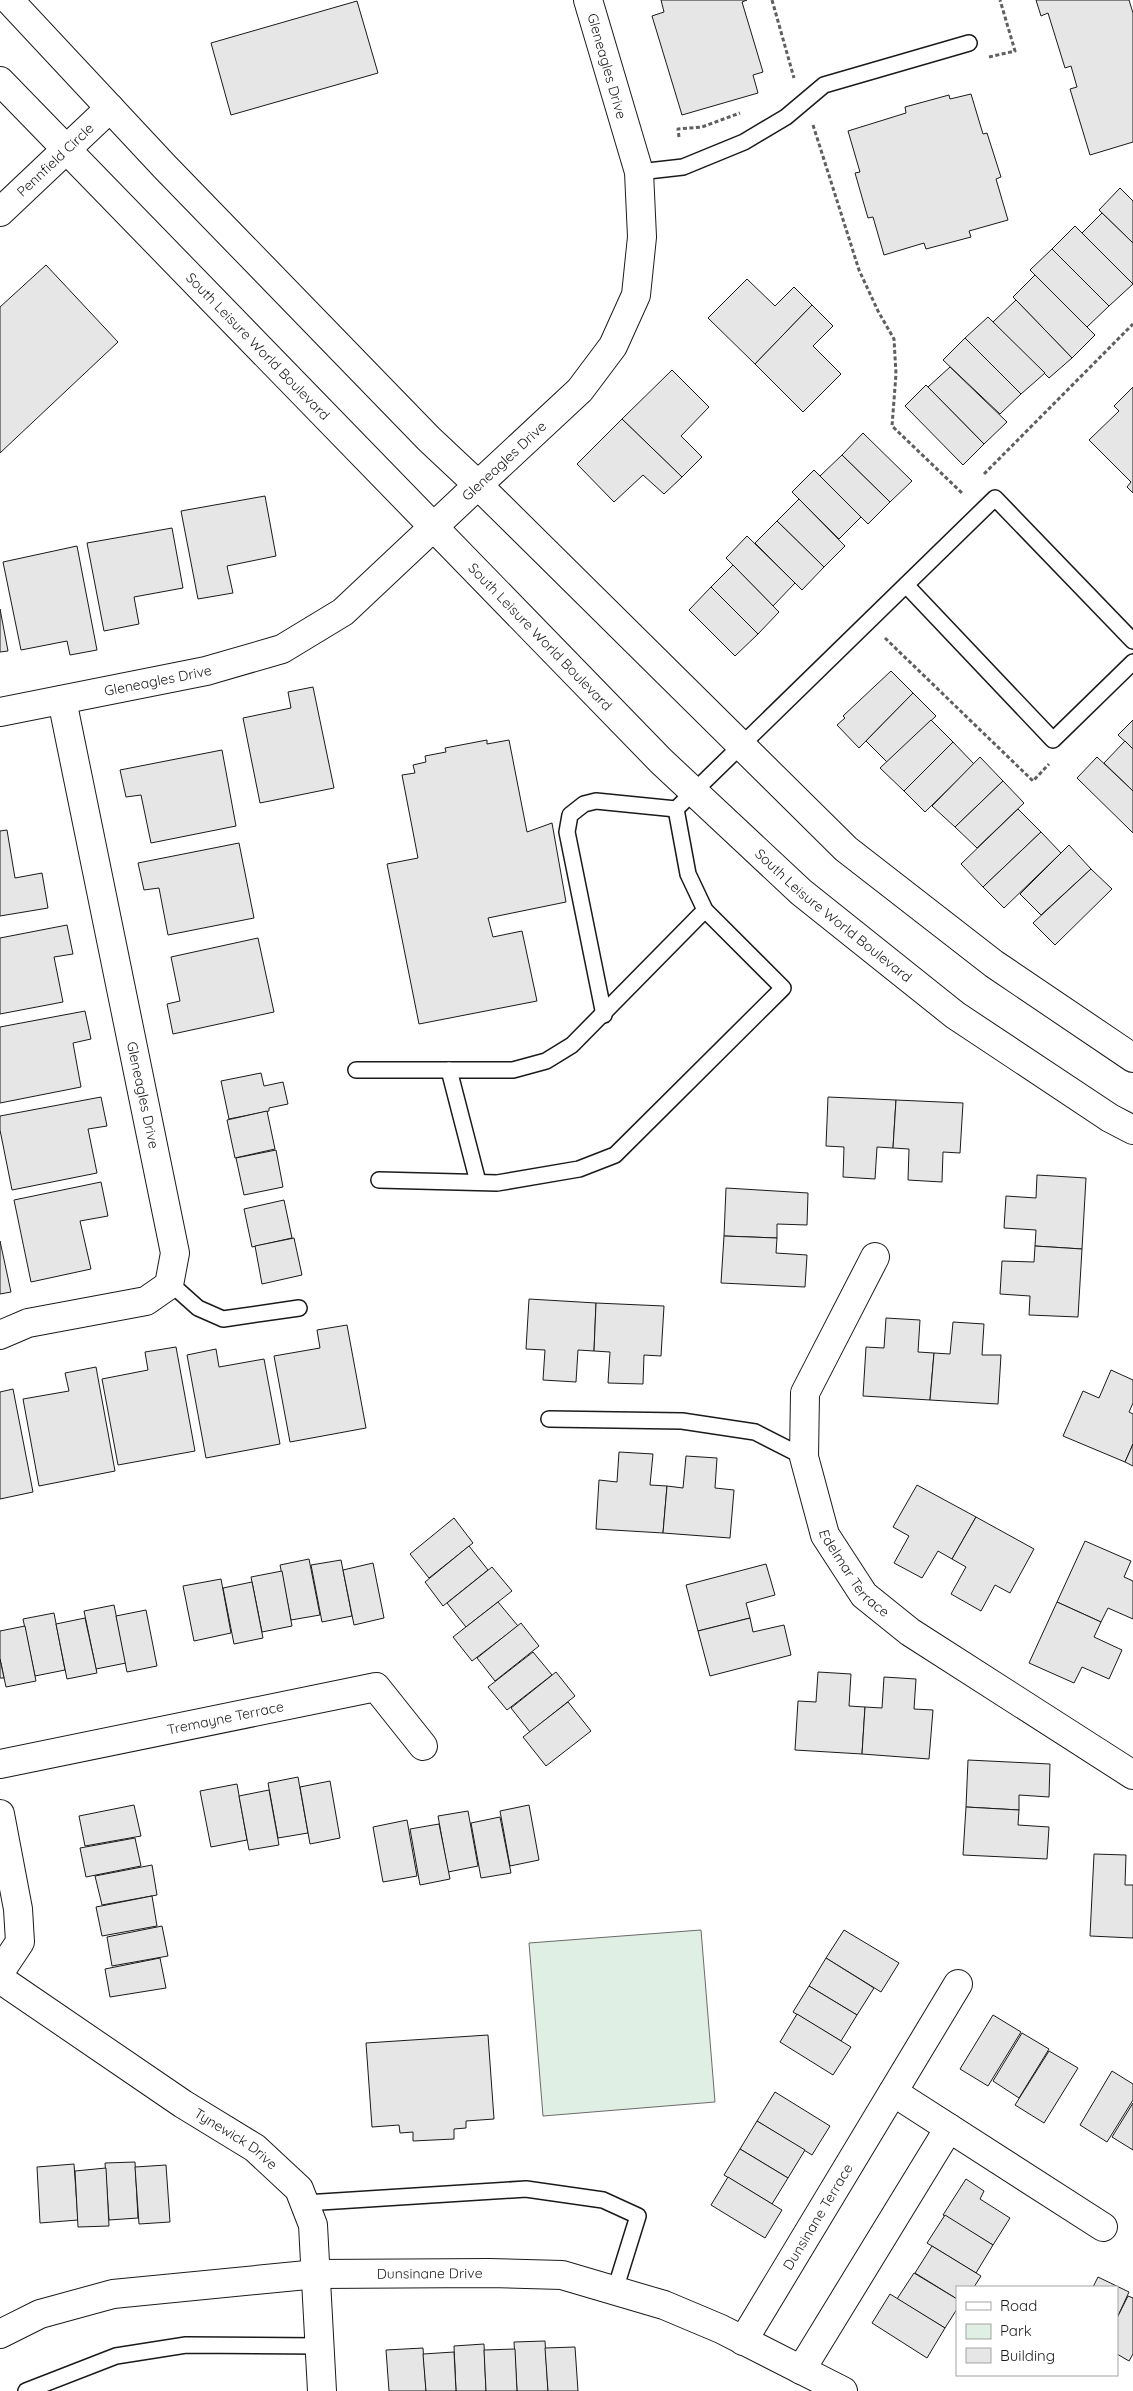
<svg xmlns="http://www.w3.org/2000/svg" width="1133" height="2391" font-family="Quicksand,sans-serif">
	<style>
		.green { fill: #e0efe3; stroke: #6a6a6a }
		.building { fill: #e6e6e6; stroke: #1a1a1a }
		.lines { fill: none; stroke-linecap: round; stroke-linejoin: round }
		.service-casing { stroke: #1a1a1a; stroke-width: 18 }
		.minor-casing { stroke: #1a1a1a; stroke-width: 30 }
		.tertiary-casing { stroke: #1a1a1a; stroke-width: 30 }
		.path { stroke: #5f5f5f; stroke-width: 3; stroke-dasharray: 4 2.5; stroke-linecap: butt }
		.service { stroke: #fff; stroke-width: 15 }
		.minor { stroke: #fff; stroke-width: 28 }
		.tertiary { stroke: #fff; stroke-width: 28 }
		.labels { text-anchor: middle; stroke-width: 4; stroke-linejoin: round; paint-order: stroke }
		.street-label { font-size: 14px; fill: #1a1a1a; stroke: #fff }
	</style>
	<rect width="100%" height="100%" fill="#fff"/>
	<polygon class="green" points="701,1930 715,2102 543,2116 529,1943"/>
	<g class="building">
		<polygon points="661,0 747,0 742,2 763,72 753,75 758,93 682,115 652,16 664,12"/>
		<polygon points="1036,0 1129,0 1133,13 1133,142 1090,155 1070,89 1077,87 1071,66 1065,68 1048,13 1041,16"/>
		<polygon points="357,1 378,73 231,115 211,43"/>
		<polygon points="971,94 983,134 987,133 1001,177 996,179 1008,220 969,231 971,237 926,249 924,243 884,255 873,217 868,218 855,173 860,172 848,131 906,113 905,107 949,95 950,99"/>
		<polygon points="1120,188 1133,201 1133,243 1099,210"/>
		<polygon points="1102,213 1133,243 1133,284 1082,233"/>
		<polygon points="1075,226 1133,284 1109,306 1052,249"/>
		<polygon points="1052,249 1109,306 1087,327 1030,270"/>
		<polygon points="46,265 118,342 0,453 0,307"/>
		<polygon points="1035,275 1095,335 1072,358 1013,297"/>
		<polygon points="747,279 775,306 794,287 812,305 755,364 708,318"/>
		<polygon points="1016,300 1072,358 1049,378 993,322"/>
		<polygon points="812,305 833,326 813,346 841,374 803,412 755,364"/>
		<polygon points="988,317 1045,373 1021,394 965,338"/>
		<polygon points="965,338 1021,394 1000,414 943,360"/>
		<polygon points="950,367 1007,422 984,444 928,387"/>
		<polygon points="672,370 709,407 681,436 702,457 682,477 622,419"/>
		<polygon points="926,385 984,444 963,465 905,406"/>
		<polygon points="1133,387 1133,493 1127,487 1131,482 1089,440 1119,411 1114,406"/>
		<polygon points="622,419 682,477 664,494 643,475 614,502 577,464"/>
		<polygon points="863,433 912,481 890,502 842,455"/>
		<polygon points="842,455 890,502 868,524 820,476"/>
		<polygon points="814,470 861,517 839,539 792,492"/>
		<polygon points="265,496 276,556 227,566 233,593 198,599 181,511"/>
		<polygon points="799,499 845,546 824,567 777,521"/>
		<polygon points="777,521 824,567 802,590 755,543"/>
		<polygon points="172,528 183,588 134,597 139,624 104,631 87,543"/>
		<polygon points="747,536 795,583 773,606 726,558"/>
		<polygon points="77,546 97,650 70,655 67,641 21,650 3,562"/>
		<polygon points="733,565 779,612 758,634 711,587"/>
		<polygon points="711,587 758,634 735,656 689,610"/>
		<polygon points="0,609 8,651 0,652"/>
		<polygon points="891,671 913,693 859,748 837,725 845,718 843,716"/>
		<polygon points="313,687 334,788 260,803 243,718 291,708 288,692"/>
		<polygon points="913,693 936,716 887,762 866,741"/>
		<polygon points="931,720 953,742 904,791 880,768"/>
		<polygon points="1133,720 1133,749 1118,735"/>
		<polygon points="487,740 487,744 509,740 527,832 552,823 566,902 488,918 493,937 522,931 537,1001 419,1024 387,864 418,858 402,775 415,773 413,765 426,762 425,756 446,752 445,748"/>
		<polygon points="1125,741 1133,749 1133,791 1104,763"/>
		<polygon points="953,742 974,764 925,812 904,791"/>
		<polygon points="222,750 236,826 151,843 141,795 126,797 120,770"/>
		<polygon points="980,757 1003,781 955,827 932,806"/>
		<polygon points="1097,757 1133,791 1133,833 1077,778"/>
		<polygon points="1003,781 1024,803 977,848 955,827"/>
		<polygon points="1018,809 1041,832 983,887 961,864"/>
		<polygon points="7,830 15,878 42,873 48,908 0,916 0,831"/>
		<polygon points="1041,832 1061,853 1004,908 983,887"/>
		<polygon points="239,843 254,918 168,935 159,888 144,890 138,863"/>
		<polygon points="1069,845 1091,869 1041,915 1020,894"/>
		<polygon points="1091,869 1112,889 1055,945 1033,923"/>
		<polygon points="67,925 73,954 54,957 63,1002 0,1014 0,938"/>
		<polygon points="258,938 274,1012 173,1034 167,1004 180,1001 171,957"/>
		<polygon points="85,1011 91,1039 73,1043 81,1087 0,1103 0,1027"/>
		<polygon points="261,1073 264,1086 283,1082 288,1104 269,1108 269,1111 229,1119 221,1081"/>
		<polygon points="101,1097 107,1126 88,1129 97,1173 12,1190 0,1130 0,1116"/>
		<polygon points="828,1097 896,1100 893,1148 877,1147 875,1179 843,1177 844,1147 826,1146"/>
		<polygon points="896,1100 963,1103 960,1153 943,1152 942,1182 908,1180 909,1149 893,1148"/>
		<polygon points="267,1111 275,1149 235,1158 227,1120"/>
		<polygon points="276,1150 283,1187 244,1195 236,1158"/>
		<polygon points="1037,1175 1086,1178 1082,1249 1035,1246 1036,1230 1004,1228 1006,1196 1036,1198"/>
		<polygon points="101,1182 108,1216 80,1221 91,1269 31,1282 14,1200"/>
		<polygon points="726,1188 808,1193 807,1225 777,1224 777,1238 724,1236"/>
		<polygon points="284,1200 292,1238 252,1247 244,1209"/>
		<polygon points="724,1236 777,1238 776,1253 807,1255 805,1287 721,1283"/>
		<polygon points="294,1238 302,1275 262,1284 255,1246"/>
		<polygon points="0,1241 11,1292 0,1294"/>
		<polygon points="1035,1246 1082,1249 1078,1317 1029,1315 1030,1296 1000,1294 1002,1261 1034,1262"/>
		<polygon points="529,1299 596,1303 594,1351 578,1350 576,1382 543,1380 545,1350 526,1349"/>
		<polygon points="596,1303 664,1306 661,1356 644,1355 643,1384 608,1383 610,1352 594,1351"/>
		<polygon points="886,1318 920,1320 918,1352 934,1353 930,1400 863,1396 866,1347 884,1348"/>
		<polygon points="953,1322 984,1324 982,1355 1001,1355 998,1404 930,1400 934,1353 950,1354"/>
		<polygon points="347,1325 366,1428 290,1442 274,1356 320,1348 317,1330"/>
		<polygon points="176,1347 195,1451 118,1465 102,1379 148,1370 145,1352"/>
		<polygon points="216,1349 219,1367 264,1359 280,1444 206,1458 187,1355"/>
		<polygon points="96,1367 115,1471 39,1486 23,1399 69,1391 65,1373"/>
		<polygon points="1111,1370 1133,1380 1133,1403 1129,1412 1133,1414 1133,1444 1125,1462 1063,1436 1083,1391 1099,1398"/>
		<polygon points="13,1389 33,1492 0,1499 0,1392"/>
		<polygon points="1133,1444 1133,1466 1125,1462"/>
		<polygon points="619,1452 653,1454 650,1485 667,1486 663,1533 596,1529 599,1480 617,1482"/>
		<polygon points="686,1456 717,1458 715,1488 734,1490 730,1538 663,1533 667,1486 683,1488"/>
		<polygon points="917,1485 976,1517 952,1559 938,1551 922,1578 894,1563 909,1536 893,1527"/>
		<polygon points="976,1517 1034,1549 1010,1593 995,1585 981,1611 951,1594 966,1567 952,1559"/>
		<polygon points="454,1518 473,1543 429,1578 410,1554"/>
		<polygon points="1085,1541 1131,1561 1124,1577 1133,1581 1133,1619 1108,1608 1101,1622 1057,1602"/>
		<polygon points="469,1546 488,1570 443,1606 425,1582"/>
		<polygon points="309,1559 320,1615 291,1620 280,1565"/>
		<polygon points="341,1560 352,1616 322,1622 311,1565"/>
		<polygon points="373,1563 384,1618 354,1625 343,1570"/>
		<polygon points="766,1564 775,1595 746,1603 750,1618 698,1631 686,1585"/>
		<polygon points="492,1567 512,1591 466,1627 447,1603"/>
		<polygon points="282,1571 292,1626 262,1632 251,1577"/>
		<polygon points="221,1579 231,1633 194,1641 183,1586"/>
		<polygon points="252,1582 263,1638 234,1644 223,1588"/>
		<polygon points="498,1602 518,1626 472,1661 453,1637"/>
		<polygon points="1057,1602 1101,1622 1094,1637 1122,1650 1109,1679 1082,1667 1074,1683 1029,1663"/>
		<polygon points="114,1605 126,1663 96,1669 84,1611"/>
		<polygon points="146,1610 157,1666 127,1672 116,1616"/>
		<polygon points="54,1613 65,1670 35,1676 23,1619"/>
		<polygon points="85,1618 97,1673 67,1679 56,1624"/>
		<polygon points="750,1618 753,1632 784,1625 791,1655 710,1676 698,1631"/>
		<polygon points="521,1623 539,1646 495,1681 477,1658"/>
		<polygon points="25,1626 36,1681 6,1687 0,1659 0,1631"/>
		<polygon points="533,1652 552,1675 507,1710 488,1687"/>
		<polygon points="0,1659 4,1678 0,1678"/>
		<polygon points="556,1672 575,1696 530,1732 511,1708"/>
		<polygon points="818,1672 851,1674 849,1706 865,1707 862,1754 795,1750 798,1701 816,1702"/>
		<polygon points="884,1677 916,1679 914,1709 933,1710 929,1759 862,1754 865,1707 882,1708"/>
		<polygon points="568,1702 591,1731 546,1766 523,1737"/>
		<polygon points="968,1760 1050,1764 1049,1797 1019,1795 1019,1810 966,1807"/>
		<polygon points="298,1777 308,1833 278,1838 268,1783"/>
		<polygon points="330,1781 340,1838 310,1844 300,1787"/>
		<polygon points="237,1784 247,1840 211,1847 200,1791"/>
		<polygon points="269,1790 279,1845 249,1850 239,1796"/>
		<polygon points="134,1805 141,1836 85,1846 79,1816"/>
		<polygon points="529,1805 539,1860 510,1866 500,1811"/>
		<polygon points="966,1807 1019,1810 1018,1825 1049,1827 1047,1859 963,1855"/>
		<polygon points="468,1811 478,1866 448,1872 438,1816"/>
		<polygon points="500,1817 511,1873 481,1878 471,1823"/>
		<polygon points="407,1820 417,1876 383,1882 373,1827"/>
		<polygon points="439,1824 450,1879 420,1885 410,1829"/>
		<polygon points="135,1838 141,1866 86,1877 80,1848"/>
		<polygon points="1094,1854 1126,1855 1125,1885 1133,1885 1133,1938 1090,1936"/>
		<polygon points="152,1865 157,1895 102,1905 95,1876"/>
		<polygon points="152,1896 157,1926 102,1936 96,1907"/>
		<polygon points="162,1926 168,1956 112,1966 107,1937"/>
		<polygon points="844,1930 899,1963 881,1992 826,1958"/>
		<polygon points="160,1958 166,1988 110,1997 105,1969"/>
		<polygon points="826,1958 874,1988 857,2015 809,1986"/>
		<polygon points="809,1986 857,2015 841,2041 793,2012"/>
		<polygon points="797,2014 851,2047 833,2075 780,2042"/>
		<polygon points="993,2015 1021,2032 988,2086 960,2069"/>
		<polygon points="1022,2033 1049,2049 1019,2098 993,2081"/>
		<polygon points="488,2035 494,2119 466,2121 466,2128 454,2129 454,2139 413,2141 413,2132 400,2133 399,2125 372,2127 366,2043"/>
		<polygon points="1049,2051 1078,2068 1044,2123 1015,2105"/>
		<polygon points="1112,2071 1133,2084 1133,2100 1107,2142 1080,2125"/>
		<polygon points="775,2092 830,2126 812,2155 757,2121"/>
		<polygon points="1133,2103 1133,2150 1112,2137"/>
		<polygon points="757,2121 805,2150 788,2178 740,2149"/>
		<polygon points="740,2149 788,2178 772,2204 724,2175"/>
		<polygon points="135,2162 138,2218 109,2220 105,2163"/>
		<polygon points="74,2164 78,2220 40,2223 37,2167"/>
		<polygon points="166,2165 170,2222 139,2224 135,2167"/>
		<polygon points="106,2168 109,2226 78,2227 75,2171"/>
		<polygon points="728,2177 782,2210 765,2238 711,2205"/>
		<polygon points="966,2179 984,2191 980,2199 1010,2218 993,2245 943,2215"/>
		<polygon points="945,2215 993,2245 976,2273 927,2243"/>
		<polygon points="932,2246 981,2276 974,2287 957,2287 957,2299 915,2273"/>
		<polygon points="914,2273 957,2299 957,2309 945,2328 897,2299"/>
		<polygon points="1098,2277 1129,2292 1117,2318 1117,2287 1093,2287"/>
		<polygon points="890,2294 945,2328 927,2358 872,2323"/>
		<polygon points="1128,2296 1133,2298 1133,2354 1129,2361 1117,2354 1117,2318"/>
		<polygon points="545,2341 548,2391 517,2391 514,2342"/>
		<polygon points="484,2344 486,2391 456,2391 454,2346"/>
		<polygon points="575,2347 578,2391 548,2391 545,2348"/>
		<polygon points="423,2348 426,2391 389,2391 386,2350"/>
		<polygon points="515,2349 517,2391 486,2391 484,2350"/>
		<polygon points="454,2352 456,2391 426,2391 423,2354"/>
	</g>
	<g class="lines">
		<defs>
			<g id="service">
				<polyline points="639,172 683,167 744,142 786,117 824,85 969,43"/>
				<polyline points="906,585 1053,740 1133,662"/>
				<polyline points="604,1015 567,832 570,815 584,804 596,801 676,809 995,498 1133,641"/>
				<polyline points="356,1070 513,1070 546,1061 572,1045 705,910"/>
				<polyline points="449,1070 478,1182"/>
				<polyline points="379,1180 497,1183 579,1169 615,1155 783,988 705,910 688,874 676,809"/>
				<polyline points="170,1283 198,1308 223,1319 299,1308"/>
				<polyline points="549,1419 682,1421 755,1432 804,1457"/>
				<polyline points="305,2203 526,2189 603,2200 638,2216 615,2290"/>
				<polyline points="26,2391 116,2356 186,2345 320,2346"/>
			</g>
			<g id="minor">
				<path id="s1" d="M0,212l110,-104"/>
				<path id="s2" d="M0,712l206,-41 76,-22 61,-37 135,-127"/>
				<path id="s3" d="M875,1257l-70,136 -1,64 21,78 39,60 46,37 223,143"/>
				<polyline points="0,1335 28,1323 146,1301 169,1285 175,1253 62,700"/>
				<path id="s4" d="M0,1764l376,-77 47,59"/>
				<polyline points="0,1814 18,1909 20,1942 0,1972"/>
				<path id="s5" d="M0,1979l183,125 72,44 44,41 14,36 9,166"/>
				<polyline points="893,2092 1103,2227"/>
				<path id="s6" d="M0,2334l40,-20 73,-20 204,-20 172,-1 73,2 102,30 57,24 122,62"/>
				<path id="s7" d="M743,2341l215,-357"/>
				<polyline points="801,2370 949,2128"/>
			</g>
			<g id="tertiary">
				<polyline points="9,0 165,167 429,439 478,485 846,849 994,964 1133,1058"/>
				<path id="s8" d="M0,81l661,680 140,131 154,123 155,103 23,12"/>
				<polyline points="478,485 580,390 613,346 636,295 642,237 639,172 588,0"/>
			</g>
		</defs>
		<use href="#service" class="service-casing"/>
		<use href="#minor" class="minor-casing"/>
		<use href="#tertiary" class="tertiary-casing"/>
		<g class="path">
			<polyline points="772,0 794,78"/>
			<polyline points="989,57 1015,51 1000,0"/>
			<polyline points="813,125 859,270 878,311 894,339 896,374 892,426 963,494"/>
			<polyline points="679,137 678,129 702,127 740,113"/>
			<polyline points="984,474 1133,324"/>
			<polyline points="885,638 1033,781 1049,764"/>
		</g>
		<use href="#service" class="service"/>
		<use href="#minor" class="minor"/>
		<use href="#tertiary" class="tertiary"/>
	</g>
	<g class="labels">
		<g class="street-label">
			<text transform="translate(607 66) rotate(74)" y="5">Gleneagles Drive</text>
			<text dy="5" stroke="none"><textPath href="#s1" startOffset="76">Pennfield Circle</textPath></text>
			<text dy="5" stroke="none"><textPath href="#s8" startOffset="370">South Leisure World Boulevard</textPath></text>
			<text transform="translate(504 461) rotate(-43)" y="5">Gleneagles Drive</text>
			<text dy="5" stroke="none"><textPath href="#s8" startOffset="775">South Leisure World Boulevard</textPath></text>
			<text dy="5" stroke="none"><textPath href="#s2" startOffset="161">Gleneagles Drive</textPath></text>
			<text dy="5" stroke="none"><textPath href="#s8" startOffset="1180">South Leisure World Boulevard</textPath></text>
			<text transform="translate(143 1095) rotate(78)" y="5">Gleneagles Drive</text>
			<text dy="5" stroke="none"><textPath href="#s3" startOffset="346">Edelmar Terrace</textPath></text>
			<text dy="5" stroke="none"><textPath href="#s4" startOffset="230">Tremayne Terrace</textPath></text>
			<text dy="5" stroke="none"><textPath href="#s5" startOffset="285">Tynewick Drive</textPath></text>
			<text dy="5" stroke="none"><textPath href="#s7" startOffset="145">Dunsinane Terrace</textPath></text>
			<text dy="5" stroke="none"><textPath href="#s6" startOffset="438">Dunsinane Drive</textPath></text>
		</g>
	</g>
	<rect x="956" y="2286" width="162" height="90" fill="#ffffff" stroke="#a3a3a3"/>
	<rect x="966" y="2302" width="25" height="8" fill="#ffffff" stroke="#a3a3a3"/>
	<text x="1000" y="2311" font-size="15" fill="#1a1a1a">Road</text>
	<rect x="966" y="2324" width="25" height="15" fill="#e0efe3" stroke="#a3a3a3"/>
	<text x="1000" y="2336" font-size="15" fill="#1a1a1a">Park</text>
	<rect x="966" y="2348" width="25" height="15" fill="#e6e6e6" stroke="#a3a3a3"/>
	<text x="1000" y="2361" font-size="15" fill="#1a1a1a">Building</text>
</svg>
